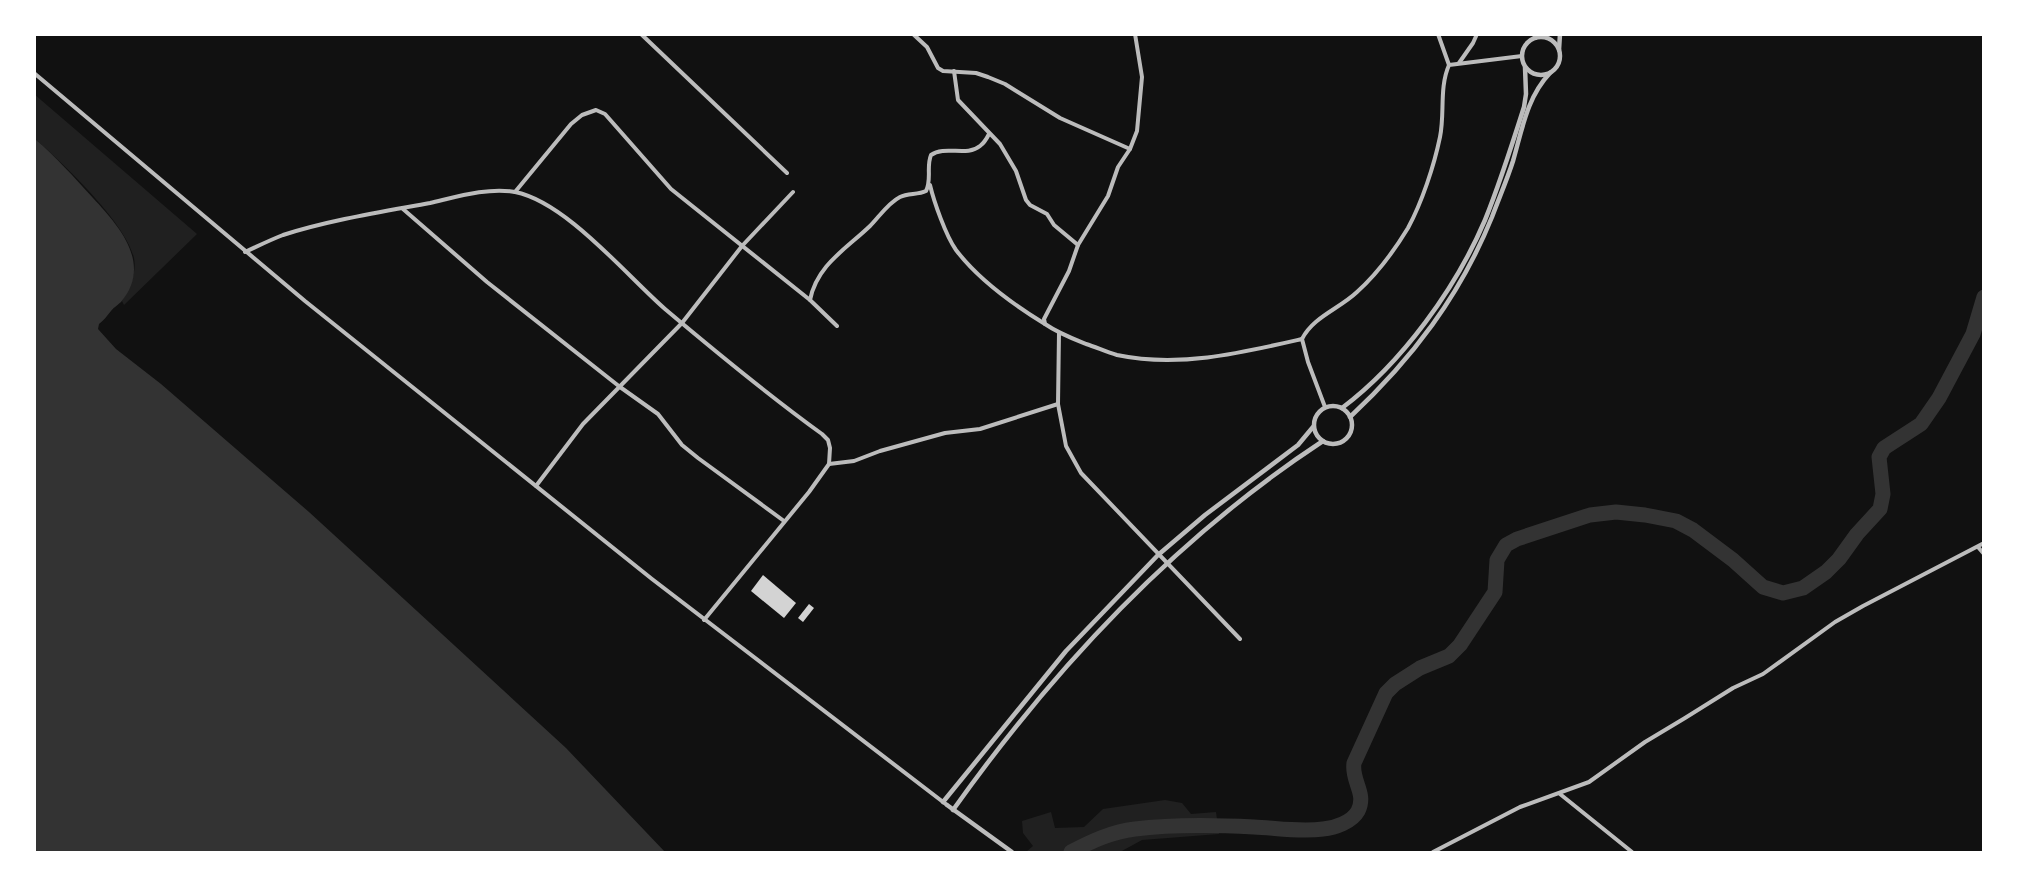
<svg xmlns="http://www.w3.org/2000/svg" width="2018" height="887" font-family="'Fira Sans',sans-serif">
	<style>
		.green { fill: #202020 }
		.water { fill: #333 }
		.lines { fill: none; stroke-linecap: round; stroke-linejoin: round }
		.river { stroke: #333; stroke-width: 15 }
		.building { fill: #d3d3d3 }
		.minor { stroke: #bcbcbc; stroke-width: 4 }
		.tertiary { stroke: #bcbcbc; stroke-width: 4.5 }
	</style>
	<rect width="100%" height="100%" fill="#111"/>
	<g class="green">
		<path d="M34,94l163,140 -73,71 -2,-4c7,-13 15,-27 12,-43 -8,-35 -71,-95 -99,-119z"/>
		<polygon points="1165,800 1182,803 1191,814 1216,812 1219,834 1142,840 1120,852 1026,852 1033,846 1023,833 1022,821 1051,812 1055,828 1084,827 1103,809"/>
	</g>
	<path class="water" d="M35,139c21,18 39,38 58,59 26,28 60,66 28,104 -3,3 -7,5 -10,9 -4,5 -7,9 -12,13l-1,5 18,20 45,35 148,128 72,66 185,170 99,104h-630z"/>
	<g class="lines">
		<path class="river" d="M1071,852c21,-11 40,-20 64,-23 39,-5 80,-4 119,-2 23,1 46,5 69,2 12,-1 29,-7 35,-18 9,-18 -7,-30 -4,-48l32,-70 9,-9 25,-16 29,-12 11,-11 35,-53 2,-32 9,-15 11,-6 73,-24 26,-3 29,3 31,6 17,9 40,30 30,27 20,6 20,-5 23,-16 13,-13 18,-25 23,-25 3,-15 -4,-37 5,-9 37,-24 18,-26 34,-64 11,-37"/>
	</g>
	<g class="building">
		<polygon points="763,575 796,603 784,618 751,591"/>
		<polygon points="809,604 814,608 803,622 798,618"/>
	</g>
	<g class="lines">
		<g class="minor">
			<polyline points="641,34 787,173"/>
			<polyline points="913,34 927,47 938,68 943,71 976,73 988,77 1005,84 1060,118 1130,149"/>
			<path d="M1135,34l7,43 -5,54 -7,18 -12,18 -10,29 -30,49 -9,26 -25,48 1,5c13,9 26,14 41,20 10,3 20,8 31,11 62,13 124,-2 185,-16"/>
			<polyline points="1438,34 1449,65"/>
			<polyline points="1534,34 1536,38"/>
			<polyline points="1459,63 1473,43 1477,34"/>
			<polyline points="954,71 958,100 1000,144 1016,171 1026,200 1030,205 1047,214 1054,225 1078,245"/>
			<polyline points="34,73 305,301 652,579 947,805"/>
			<path d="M930,185c4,17 16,51 26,65 22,29 58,55 89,74"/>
			<polyline points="515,192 571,124 582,115 596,110 605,114 671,189 810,300"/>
			<polyline points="403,209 487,282 620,387 658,414 682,445 698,458 784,521"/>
			<path d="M245,252c13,-6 25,-12 38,-17 47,-15 98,-23 147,-32 26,-6 58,-16 85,-11 51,10 111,83 150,117 51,43 103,86 157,125l6,6 2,8 -1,16 -20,28 -105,128"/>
			<path d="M837,326l-27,-26c7,-35 36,-51 60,-74 9,-9 18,-23 30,-29 8,-4 18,-2 26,-6 6,-12 0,-24 5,-36 14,-10 36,2 49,-9 4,-3 7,-8 9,-12"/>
			<polyline points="1059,333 1058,404 1066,446 1081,473 1240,639"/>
			<path d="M1325,407l-17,-45 -6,-23c11,-22 37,-30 55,-47 20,-18 37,-41 51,-64 14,-26 26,-62 32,-91 5,-24 -1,-49 9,-72l73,-9"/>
			<polyline points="829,464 854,461 880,451 945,433 980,429 1058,404"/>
			<polyline points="536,486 583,424 682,323 742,246 793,192"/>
			<polyline points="1978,547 1984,554"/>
			<polyline points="1560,794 1632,852"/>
			<polyline points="1433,852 1520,807 1589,782 1645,742 1685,718 1733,688 1763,674 1835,622 1863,606 1984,543"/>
		</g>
		<g class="tertiary">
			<circle cx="1541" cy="56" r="19"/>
			<polyline points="1559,50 1560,34"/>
			<circle cx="1333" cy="425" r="19"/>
			<path d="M1342,408c60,-45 114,-120 143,-188 15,-37 27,-75 39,-113l2,-13 -1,-27"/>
			<path d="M1350,417c62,-58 110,-121 142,-200 7,-19 15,-37 21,-56 9,-31 14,-64 37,-88"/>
			<polyline points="943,802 1066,651 1158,555 1205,515 1298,445 1313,427"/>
			<polyline points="947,805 1012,852"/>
			<path d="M953,810c101,-142 224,-273 370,-369"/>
		</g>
	</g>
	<rect width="2018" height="887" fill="none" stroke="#ffffff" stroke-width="72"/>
</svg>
